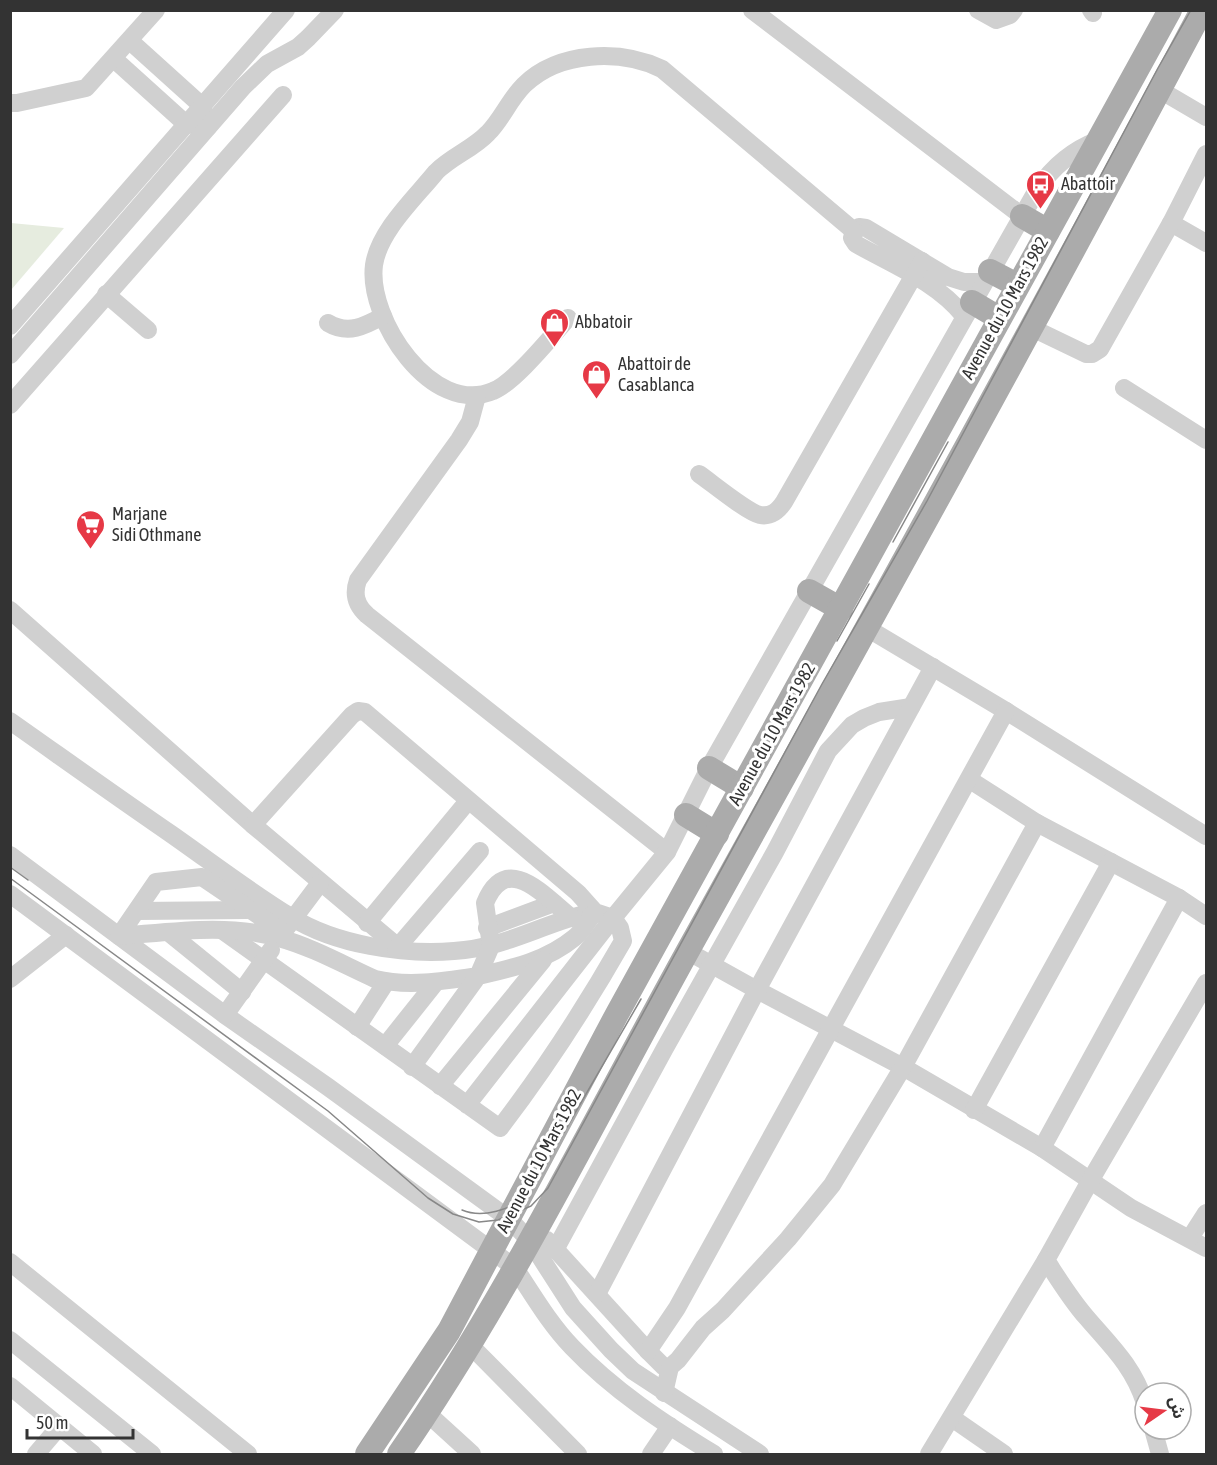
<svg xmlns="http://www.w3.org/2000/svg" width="1217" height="1465" font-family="'Asap Condensed','Noto Sans Arabic',sans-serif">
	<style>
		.green { fill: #e6ecdf }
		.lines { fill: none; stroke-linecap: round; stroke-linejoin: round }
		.minor { stroke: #d0d0d0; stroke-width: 18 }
		.major { stroke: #ababab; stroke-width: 24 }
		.tram { stroke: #888; stroke-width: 1.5 }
		.labels { text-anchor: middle; stroke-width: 6; stroke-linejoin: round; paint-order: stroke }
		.poi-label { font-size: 18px; fill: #333; stroke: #fff; text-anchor: start }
		.street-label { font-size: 18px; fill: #333; stroke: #fff }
	</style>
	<rect width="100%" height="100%" fill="#fff"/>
	<polygon class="green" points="11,223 64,228 11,290 10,223"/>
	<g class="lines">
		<g class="minor">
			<polyline points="752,10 1022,216"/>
			<polyline points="978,10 996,20 1010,15 1014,10"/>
			<polyline points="1091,10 1093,13"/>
			<polyline points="114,59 186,124 208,127 202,106 130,41"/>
			<polyline points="1160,90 1206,117"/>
			<polyline points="10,103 17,103 86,88 156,10"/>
			<polyline points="1171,223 1206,243"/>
			<polyline points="106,294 148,330"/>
			<path d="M964,316c-27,-34 -71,-51 -108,-72l-4,-6 2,-7 5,-4 7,1 82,49 16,5h20"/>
			<path d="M568,318c-17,19 -54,65 -75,73 -61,26 -126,-72 -119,-126 5,-34 41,-67 62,-93 16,-16 37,-23 52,-39 14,-14 21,-33 36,-48 35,-34 96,-36 138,-16l192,162"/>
			<path d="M328,323c20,12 37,3 55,-7"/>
			<polyline points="10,326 286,10"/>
			<polyline points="1032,328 1086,354 1092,354 1100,349 1171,223 1206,154"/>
			<polyline points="10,355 243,87 267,64 298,47 308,38 335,10"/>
			<polyline points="1124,388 1206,440"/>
			<path d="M477,396l-7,26 -11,18 -101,140c-5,14 -2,25 9,35l300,237"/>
			<polyline points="10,405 283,95"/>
			<path d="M699,474c13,9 48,38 61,41 11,2 18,-4 24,-13l138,-241"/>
			<polyline points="10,610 253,825 398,947"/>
			<polyline points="867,628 1006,711 1206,836"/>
			<path d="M10,721c54,38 107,76 161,113 40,28 79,58 120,83 45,28 112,38 163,34 49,-3 82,-24 127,-36"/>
			<polyline points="970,780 1037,823 1179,898 1206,916"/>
			<path d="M253,825l99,-110 6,-4 7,1 213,181 17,19 18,6 54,-66 42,-84 328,-578c16,-24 35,-40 62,-50"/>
			<polyline points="10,855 225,1015 328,1087 509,1219 530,1241 573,1308 611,1350 633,1371 760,1454"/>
			<path d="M10,894l505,374c18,27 34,55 57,79 41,43 91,76 142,107"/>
			<polyline points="137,911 247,910"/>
			<polyline points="367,923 468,801"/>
			<polyline points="287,927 320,883"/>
			<polyline points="487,928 554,903"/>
			<path d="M223,931l277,197c45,-59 86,-122 123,-187l-3,-13 -7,-10 -146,187"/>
			<polyline points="168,932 242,992"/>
			<path d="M283,932l-81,-55 -46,5 -37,54c52,-4 109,-13 160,2 33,9 65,27 96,41 33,8 70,2 103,-3l13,-30 -6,-43c22,-53 60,-6 87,15"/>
			<polyline points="396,949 480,851"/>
			<polyline points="687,951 757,990 903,1067 1042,1148 1131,1208 1206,1248"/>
			<polyline points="10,979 66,935"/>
			<polyline points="225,1015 271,950"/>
			<polyline points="357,1027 386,982"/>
			<polyline points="385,1046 436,982"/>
			<path d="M412,1067l66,-91c34,-8 68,-15 96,-38 8,-6 14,-18 21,-26"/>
			<polyline points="440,1086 543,960"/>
			<polyline points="974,1110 1111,862"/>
			<polyline points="1042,1148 1179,898"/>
			<polyline points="1190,1238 1206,1213"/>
			<polyline points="547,1240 648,1351 664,1367 670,1367"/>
			<polyline points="555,1250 665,1048 775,852 828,751 852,725 864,718 879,712 911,707"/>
			<polyline points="10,1262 248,1454"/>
			<polyline points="597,1294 757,990 933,667"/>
			<polyline points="10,1340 152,1454"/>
			<polyline points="470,1345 578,1454"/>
			<polyline points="648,1351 677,1308 1006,711"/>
			<polyline points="10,1386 93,1454"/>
			<polyline points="664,1393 670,1367 678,1360 703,1328 723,1310 788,1239 832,1185 903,1067 1037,823"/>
			<path d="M1145,1403c-12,-37 -34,-57 -58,-85 -16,-18 -28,-38 -41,-58l44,-79 116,-198"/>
			<polyline points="427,1413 472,1454"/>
			<polyline points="952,1418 1004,1454"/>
			<polyline points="1153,1429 1160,1454"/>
			<polyline points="36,1454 59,1427"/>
			<polyline points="651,1454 670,1426"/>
			<polyline points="929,1454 1046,1260"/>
		</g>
		<g class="major">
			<polyline points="1022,216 1048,231"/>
			<polyline points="990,271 1017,285"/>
			<polyline points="972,302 999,318"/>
			<polyline points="809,591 841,609"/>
			<polyline points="709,768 742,788"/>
			<polyline points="686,815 717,834"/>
			<polyline points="367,1454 449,1331 617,1014 1170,10"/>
			<path d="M399,1454c113,-164 200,-344 297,-518 171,-308 341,-615 506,-926"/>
		</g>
		<g class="tram">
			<polyline points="893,542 948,442"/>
			<polyline points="837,641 869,584"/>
			<polyline points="10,867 28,880"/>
			<polyline points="10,878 328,1111 428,1198 453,1214 479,1222 498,1220 531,1206 548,1188 822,684 927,501 1158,68 1191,10"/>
			<path d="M462,1210c21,9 49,-1 65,-14l114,-197"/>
		</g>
	</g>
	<defs>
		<symbol id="bus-pin" viewBox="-11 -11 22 30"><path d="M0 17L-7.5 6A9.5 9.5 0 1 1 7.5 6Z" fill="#e63946" stroke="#fff"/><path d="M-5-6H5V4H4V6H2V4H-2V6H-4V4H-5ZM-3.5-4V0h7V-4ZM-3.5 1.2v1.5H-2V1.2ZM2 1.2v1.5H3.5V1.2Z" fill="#fff"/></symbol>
		<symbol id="shop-pin" viewBox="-11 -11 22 30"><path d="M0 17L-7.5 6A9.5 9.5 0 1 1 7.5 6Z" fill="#e63946" stroke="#fff"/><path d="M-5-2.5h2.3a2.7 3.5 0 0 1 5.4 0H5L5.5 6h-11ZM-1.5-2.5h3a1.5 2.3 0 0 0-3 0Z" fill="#fff"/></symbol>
		<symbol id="supermarket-pin" viewBox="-11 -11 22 30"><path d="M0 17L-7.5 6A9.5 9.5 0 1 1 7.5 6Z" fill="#e63946" stroke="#fff"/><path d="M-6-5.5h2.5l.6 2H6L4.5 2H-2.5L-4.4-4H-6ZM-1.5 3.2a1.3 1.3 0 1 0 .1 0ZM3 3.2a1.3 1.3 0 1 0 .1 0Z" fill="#fff"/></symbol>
	</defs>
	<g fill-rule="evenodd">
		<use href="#bus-pin" x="1024" y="168" width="33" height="45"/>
		<use href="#shop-pin" x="538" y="306" width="33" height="45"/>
		<use href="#shop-pin" x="580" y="358" width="33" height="45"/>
		<use href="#supermarket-pin" x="74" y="508" width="33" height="45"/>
	</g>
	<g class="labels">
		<g class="poi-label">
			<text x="1061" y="190">Abattoir</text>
			<text x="575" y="328">Abbatoir</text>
			<text x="618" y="370">Abattoir de<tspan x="618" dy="21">Casablanca</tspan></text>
			<text x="112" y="520">Marjane<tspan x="112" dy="21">Sidi Othmane</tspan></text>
		</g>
		<g class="street-label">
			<text transform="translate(1005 308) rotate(-61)" y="6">Avenue du 10 Mars 1982</text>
			<text transform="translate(772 734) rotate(-61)" y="6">Avenue du 10 Mars 1982</text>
			<text transform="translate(539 1161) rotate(-62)" y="6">Avenue du 10 Mars 1982</text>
		</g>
	</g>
	<rect width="1217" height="1465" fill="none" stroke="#333333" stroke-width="24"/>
	<g transform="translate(1163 1411) rotate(76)"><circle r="28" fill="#ffffff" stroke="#adadad" stroke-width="1.5"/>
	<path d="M0-4.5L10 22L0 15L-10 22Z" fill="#e63946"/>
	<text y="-9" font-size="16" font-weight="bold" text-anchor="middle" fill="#333333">ش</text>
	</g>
	<path d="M27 1429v9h106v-9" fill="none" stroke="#333333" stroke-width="3"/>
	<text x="36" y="1429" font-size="18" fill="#333333" stroke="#ffffff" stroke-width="4.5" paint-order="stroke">50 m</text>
</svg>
